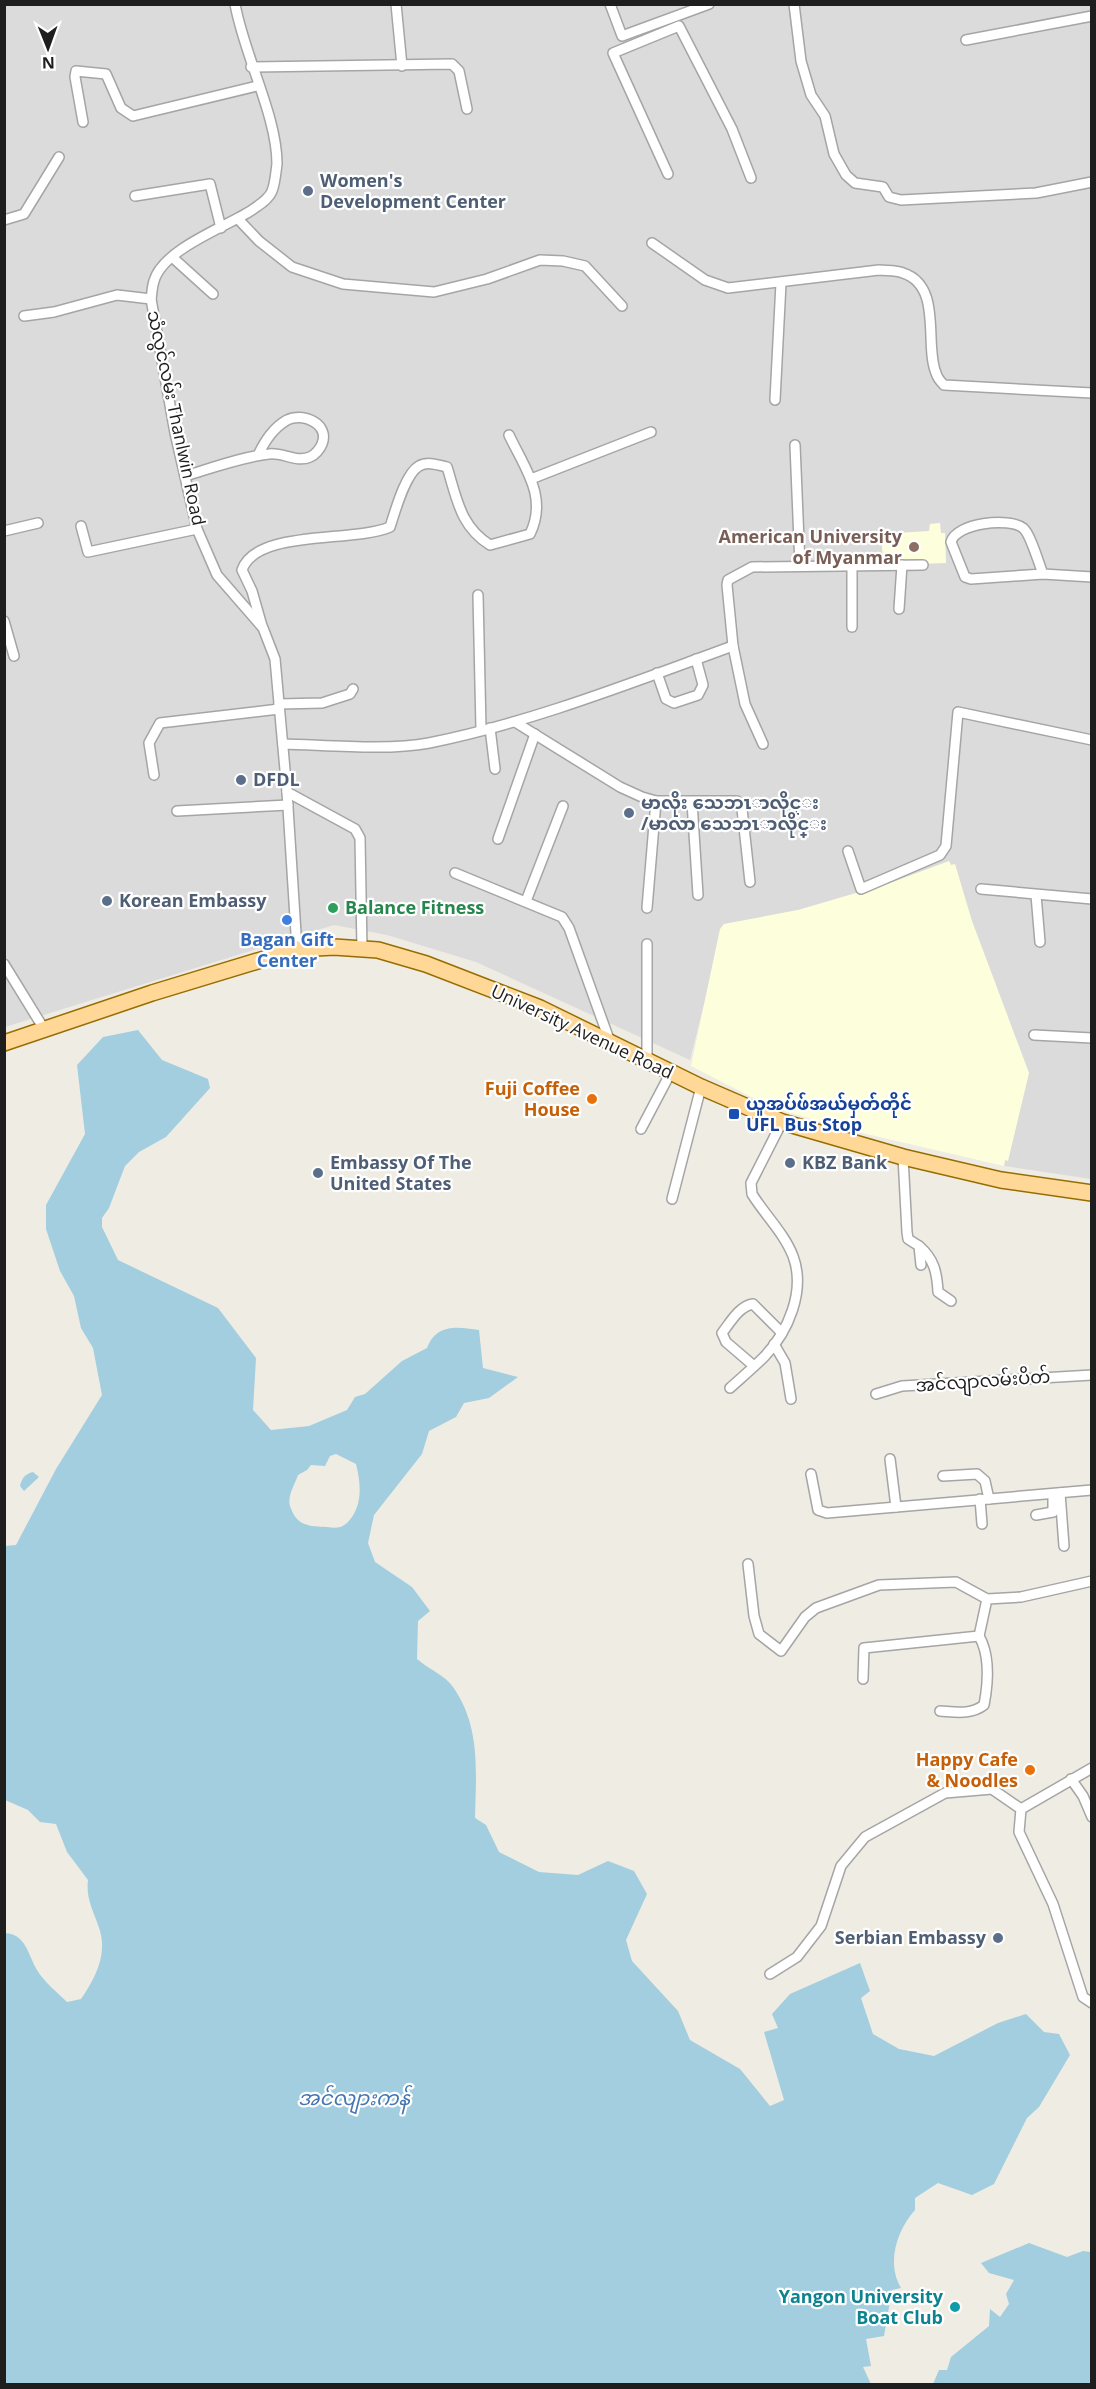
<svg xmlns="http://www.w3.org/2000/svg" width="1096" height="2389" font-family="'Open Sans','Noto Sans Myanmar',sans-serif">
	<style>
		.residential { fill: #dcdbdb }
		.education { fill: #fdffdc }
		.water { fill: #a2cedf; fill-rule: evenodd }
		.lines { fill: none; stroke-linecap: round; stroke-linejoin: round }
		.minor-casing { stroke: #a5a5a5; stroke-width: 12 }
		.primary-casing { stroke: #976d00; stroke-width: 18 }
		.minor { stroke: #fff; stroke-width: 9 }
		.primary { stroke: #ffd898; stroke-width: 15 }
		.service-dot { fill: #5c6f8a; stroke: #fff; stroke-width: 2 }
		.education-dot { fill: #8d6e63; stroke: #fff; stroke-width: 2 }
		.leisure-dot { fill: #2e9e5b; stroke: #fff; stroke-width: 2 }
		.shop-dot { fill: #3f7fe0; stroke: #fff; stroke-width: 2 }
		.food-dot { fill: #e8710a; stroke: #fff; stroke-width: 2 }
		.transit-dot { fill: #1a4fb4; stroke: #fff; stroke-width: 2 }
		.culture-dot { fill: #0f9aa8; stroke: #fff; stroke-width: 2 }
		.labels { text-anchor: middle; stroke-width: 4.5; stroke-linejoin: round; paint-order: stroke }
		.service-label { font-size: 18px; font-weight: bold; fill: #4e5e75; stroke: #fff; text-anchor: start }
		.street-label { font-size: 18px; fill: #1e1e1e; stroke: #fff }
		.education-label { font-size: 18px; font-weight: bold; fill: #785e54; stroke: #fff; text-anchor: end }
		.leisure-label { font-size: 18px; font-weight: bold; fill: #27864d; stroke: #fff; text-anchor: start }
		.shop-label { font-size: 18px; font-weight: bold; fill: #366cbe; stroke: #fff }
		.food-label { font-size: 18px; font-weight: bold; fill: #c56008; stroke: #fff; text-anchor: end }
		.transit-label { font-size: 18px; font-weight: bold; fill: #164399; stroke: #fff; text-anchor: start }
		.culture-label { font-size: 18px; font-weight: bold; fill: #0d838f; stroke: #fff; text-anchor: end }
		.water-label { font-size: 20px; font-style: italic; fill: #4676b1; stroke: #fff }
	</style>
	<rect width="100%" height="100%" fill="#efece3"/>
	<polygon class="residential" points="5,5 1091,5 1091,1179 1004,1166 1018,1077 798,910 724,925 690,1060 476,962 387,935 334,925 5,1027"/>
	<g class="education">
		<polygon points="940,523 941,533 945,533 946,563 918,564 917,559 883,560 881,534 929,531 930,524"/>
		<polygon points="949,861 951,865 955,864 972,921 1029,1073 1008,1161 1005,1160 1004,1166 858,1132 773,1108 691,1066 720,929 724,924 798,910 890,883"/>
	</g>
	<g class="water">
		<path d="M138,1030l24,30 46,19 2,9 -44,49 -27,15 -14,14 -16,42 -7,10v9l16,33 100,48 38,50 -3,52 18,20 38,-4 38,-16 8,-13 10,-3 37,-33 25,-13c10,-25 30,-21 52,-18l4,38 35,9 -29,21 -25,5 -8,14 -27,14 -7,23 -48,61 -6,28 7,19 37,25 18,24 -12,10 -1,38c10,9 29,17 36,28 28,40 23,85 22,131l11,7 13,27 40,20 39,3 30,-14 26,10 13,23 -21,46 6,21 46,50 12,29 50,29 30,37 14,-6 -20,-68 14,-4 -6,-14 18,-20 70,-31 10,28 -9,7 12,36 26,15 35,7 64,-33 28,-9 18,18 15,2 11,21 -31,52 -12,11 -33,66 -22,11 -34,-12 -23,15v12c-18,20 -29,53 -14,78l-9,2 -8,46 -18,3 5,27 -8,1 8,17h-866v-451c21,1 23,22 32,37 7,12 21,23 30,32l14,-3c15,-22 28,-47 17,-74 -6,-17 -12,-27 -10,-45l-21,-28 -11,-28 -16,-2 -12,-12 -23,-10v-254l11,-1 40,-76 46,-74 -9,-47 -12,-20 -7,-32 -14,-25 -14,-42v-24l39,-71 -8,-69 26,-28zM336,1454l20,10c5,20 7,42 -8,58 -7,7 -13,6 -21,5 -18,-1 -30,0 -37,-21 -3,-10 5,-22 8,-31l9,-5 4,-5 14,1 5,-10z"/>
		<path d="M33,1472l6,5 -15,14 -4,-5c2,-8 5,-12 13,-14z"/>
		<polygon points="1029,2243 1067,2257 1083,2251 1091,2252 1091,2384 933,2384 939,2370 947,2370 951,2357 989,2326 990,2309 1000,2317 1009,2304 1006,2294 1014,2280 989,2273 981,2263"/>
	</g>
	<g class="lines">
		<defs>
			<g id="minor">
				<path d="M235,4c9,51 42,112 42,160 -1,7 -2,20 -5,27 -3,8 -13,14 -20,19 -26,17 -89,39 -98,71 -2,6 -2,12 -3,18l24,134 22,96 20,46 46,53 12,31 12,133 10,157"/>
				<polyline points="396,4 402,66"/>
				<polyline points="610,4 622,36 709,4"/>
				<polyline points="794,4 801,61 811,95 825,116 834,154 846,175 855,183 883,187 889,197 901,200 1036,193 1092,182"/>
				<polyline points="966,40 1092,16"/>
				<polyline points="251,67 452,64 459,71 467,109"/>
				<polyline points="83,122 75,77 76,71 106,74 121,108 133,116 257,86"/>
				<polyline points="668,174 613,53 679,26 732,129 751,178"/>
				<polyline points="135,196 210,184 221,228"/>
				<polyline points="238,219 259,241 292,267 343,284 434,292 487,279 540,260 563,261 585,266 622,306"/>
				<polyline points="4,220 24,214 59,157"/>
				<path d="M652,243l53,37 23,8 151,-18c7,1 17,0 24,3 40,13 21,71 33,100 1,4 5,9 8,12l148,8"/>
				<polyline points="172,257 213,294"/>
				<polyline points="24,316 54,312 117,295 151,299"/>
				<polyline points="775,400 781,283"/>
				<polyline points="795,445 800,565"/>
				<path d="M185,476c27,-8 56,-19 84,-22 14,-2 27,9 41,3 5,-2 10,-8 12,-13 8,-20 -19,-32 -35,-24 -14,8 -22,21 -29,35"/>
				<polyline points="531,479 651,432"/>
				<polyline points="81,526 88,552 197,529"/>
				<polyline points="4,531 38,523"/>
				<path d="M1043,574c-4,-10 -13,-41 -20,-46 -14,-11 -67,-5 -72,14l14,35 6,2 72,-5 49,3"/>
				<polyline points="478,595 481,729"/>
				<polyline points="899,609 902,565"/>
				<polyline points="4,621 14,656"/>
				<path d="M262,626l-10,-35 -10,-21c14,-41 110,-27 148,-43 5,-15 15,-53 29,-61 9,-5 19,-1 28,1 10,32 13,59 43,78l40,-11c18,-37 -5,-65 -21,-99"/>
				<polyline points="852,627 852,565"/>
				<polyline points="657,673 666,699 674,703 698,695 703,685 696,659"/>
				<polyline points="279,704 322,703 350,694 353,689"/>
				<polyline points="515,722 620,787 642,797 656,801 737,801 742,809 750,882"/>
				<polyline points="490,728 495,769"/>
				<path d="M283,744c43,1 104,7 146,-1 104,-21 204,-61 304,-97"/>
				<polyline points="763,744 745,704 733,646 727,585 728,580 752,567 923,565"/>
				<polyline points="154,775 149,743 160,723 279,709"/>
				<polyline points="287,792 355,829 360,838 362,949"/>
				<polyline points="692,802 698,895"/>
				<polyline points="177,811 288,805"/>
				<polyline points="498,839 535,734"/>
				<polyline points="848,851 861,889 940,855 946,846 958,712 1092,740"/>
				<polyline points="455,873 562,917 569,928 610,1042"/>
				<polyline points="981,889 1092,899"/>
				<polyline points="1036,895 1040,942"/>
				<polyline points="526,901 563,806"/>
				<polyline points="647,908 656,801"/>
				<polyline points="4,964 44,1029"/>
				<polyline points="1034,1035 1092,1038"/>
				<polyline points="647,1060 647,944"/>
				<polyline points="641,1129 671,1072"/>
				<polyline points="903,1157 907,1232 908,1239 919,1246 921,1265"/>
				<polyline points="672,1199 701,1087"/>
				<path d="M919,1246c15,13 18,26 19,46l13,9"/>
				<polyline points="774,1344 785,1363 791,1399"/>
				<path d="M754,1366l-28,-24 -4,-9c8,-10 17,-27 31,-29l29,29"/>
				<path d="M730,1388c11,-10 23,-20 34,-31 24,-25 42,-66 29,-101 -9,-23 -28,-41 -41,-62l-1,-11 31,-61"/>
				<polyline points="876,1394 902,1386 1092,1375"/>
				<polyline points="890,1459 896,1507"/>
				<polyline points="811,1474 818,1510 827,1513 1092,1490"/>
				<polyline points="943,1476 977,1474 985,1481 989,1499"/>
				<polyline points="1060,1493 1064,1546"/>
				<polyline points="980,1499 982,1524"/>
				<polyline points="1036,1515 1053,1512 1053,1494"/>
				<polyline points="748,1564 754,1616 759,1634 781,1651 805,1617 816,1608 879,1585 956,1582 987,1599"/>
				<polyline points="863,1679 864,1648 979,1636 987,1599 1021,1597 1092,1581"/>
				<path d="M940,1711c16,1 31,4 44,-6 4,-21 6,-50 -5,-69"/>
				<polyline points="1092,1768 1021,1809 1019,1832 1053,1904 1083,1997 1092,2003"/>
				<polyline points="1071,1779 1083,1796 1092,1817"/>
				<polyline points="770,1974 797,1957 821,1926 841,1866 865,1837 945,1793 992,1789 1021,1809"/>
			</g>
			<polyline id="primary" points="4,1043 152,993 297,949 334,947 378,950 426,964 540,1008 701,1087 782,1122 903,1157 1001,1180 1092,1193"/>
		</defs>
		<use href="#minor" class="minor-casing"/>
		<use href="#primary" class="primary-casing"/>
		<use href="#minor" class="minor"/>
		<use href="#primary" class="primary"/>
	</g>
	<g class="service-dot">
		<circle cx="308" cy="191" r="6"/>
		<circle cx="241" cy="780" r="6"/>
		<circle cx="629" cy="813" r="6"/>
		<circle cx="107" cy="901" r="6"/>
		<circle cx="790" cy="1163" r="6"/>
		<circle cx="318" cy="1173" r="6"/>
		<circle cx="998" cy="1938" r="6"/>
	</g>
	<circle class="education-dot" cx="914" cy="547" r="6"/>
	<circle class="leisure-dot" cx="333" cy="908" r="6"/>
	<circle class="shop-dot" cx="287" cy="920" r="6"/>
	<g class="food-dot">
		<circle cx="592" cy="1099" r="6"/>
		<circle cx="1030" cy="1770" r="6"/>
	</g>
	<rect class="transit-dot" x="728" y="1108" width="12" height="12" rx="3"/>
	<circle class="culture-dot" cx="955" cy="2307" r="6"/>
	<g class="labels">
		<g class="service-label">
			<text x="320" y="187">Women's<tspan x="320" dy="21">Development Center</tspan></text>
			<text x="253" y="786">DFDL</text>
			<text x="641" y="809">မာလိုး သေဘၤာလိုင္း<tspan x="641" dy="21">/မာလာ သေဘၤာလိုင္း</tspan></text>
			<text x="119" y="907">Korean Embassy</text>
			<text x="330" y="1169">Embassy Of The<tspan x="330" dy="21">United States</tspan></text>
			<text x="802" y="1169">KBZ Bank</text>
			<text x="986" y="1944" text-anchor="end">Serbian Embassy</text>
		</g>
		<g class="street-label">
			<text transform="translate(176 418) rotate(78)" y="6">သံလွင်လမ်း Thanlwin Road</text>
			<text transform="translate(582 1032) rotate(25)" y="6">University Avenue Road</text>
			<text transform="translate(983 1381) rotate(-4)" y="6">အင်လျာလမ်းပိတ်</text>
		</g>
		<g class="education-label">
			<text x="902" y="543">American University<tspan x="902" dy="21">of Myanmar</tspan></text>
		</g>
		<g class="leisure-label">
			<text x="345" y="914">Balance Fitness</text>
		</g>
		<g class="shop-label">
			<text x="287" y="946">Bagan Gift<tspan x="287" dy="21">Center</tspan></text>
		</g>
		<g class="food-label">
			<text x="580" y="1095">Fuji Coffee<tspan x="580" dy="21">House</tspan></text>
			<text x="1018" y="1766">Happy Cafe<tspan x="1018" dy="21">&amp; Noodles</tspan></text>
		</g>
		<g class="transit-label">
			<text x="746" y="1110">ယူအပ်ဖ်အယ်မှတ်တိုင်<tspan x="746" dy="21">UFL Bus Stop</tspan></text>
		</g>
		<g class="culture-label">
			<text x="943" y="2303">Yangon University<tspan x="943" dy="21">Boat Club</tspan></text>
		</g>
		<g class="water-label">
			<text x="354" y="2105">အင်လျားကန်</text>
		</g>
	</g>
	<rect width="1096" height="2389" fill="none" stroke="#1e1e1e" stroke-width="12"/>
	<g transform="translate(48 48) rotate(179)" stroke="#ffffff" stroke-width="4.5" paint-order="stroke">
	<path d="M0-4.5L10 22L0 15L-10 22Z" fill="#1e1e1e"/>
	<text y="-9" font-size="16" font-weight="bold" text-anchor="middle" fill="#1e1e1e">N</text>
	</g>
</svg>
